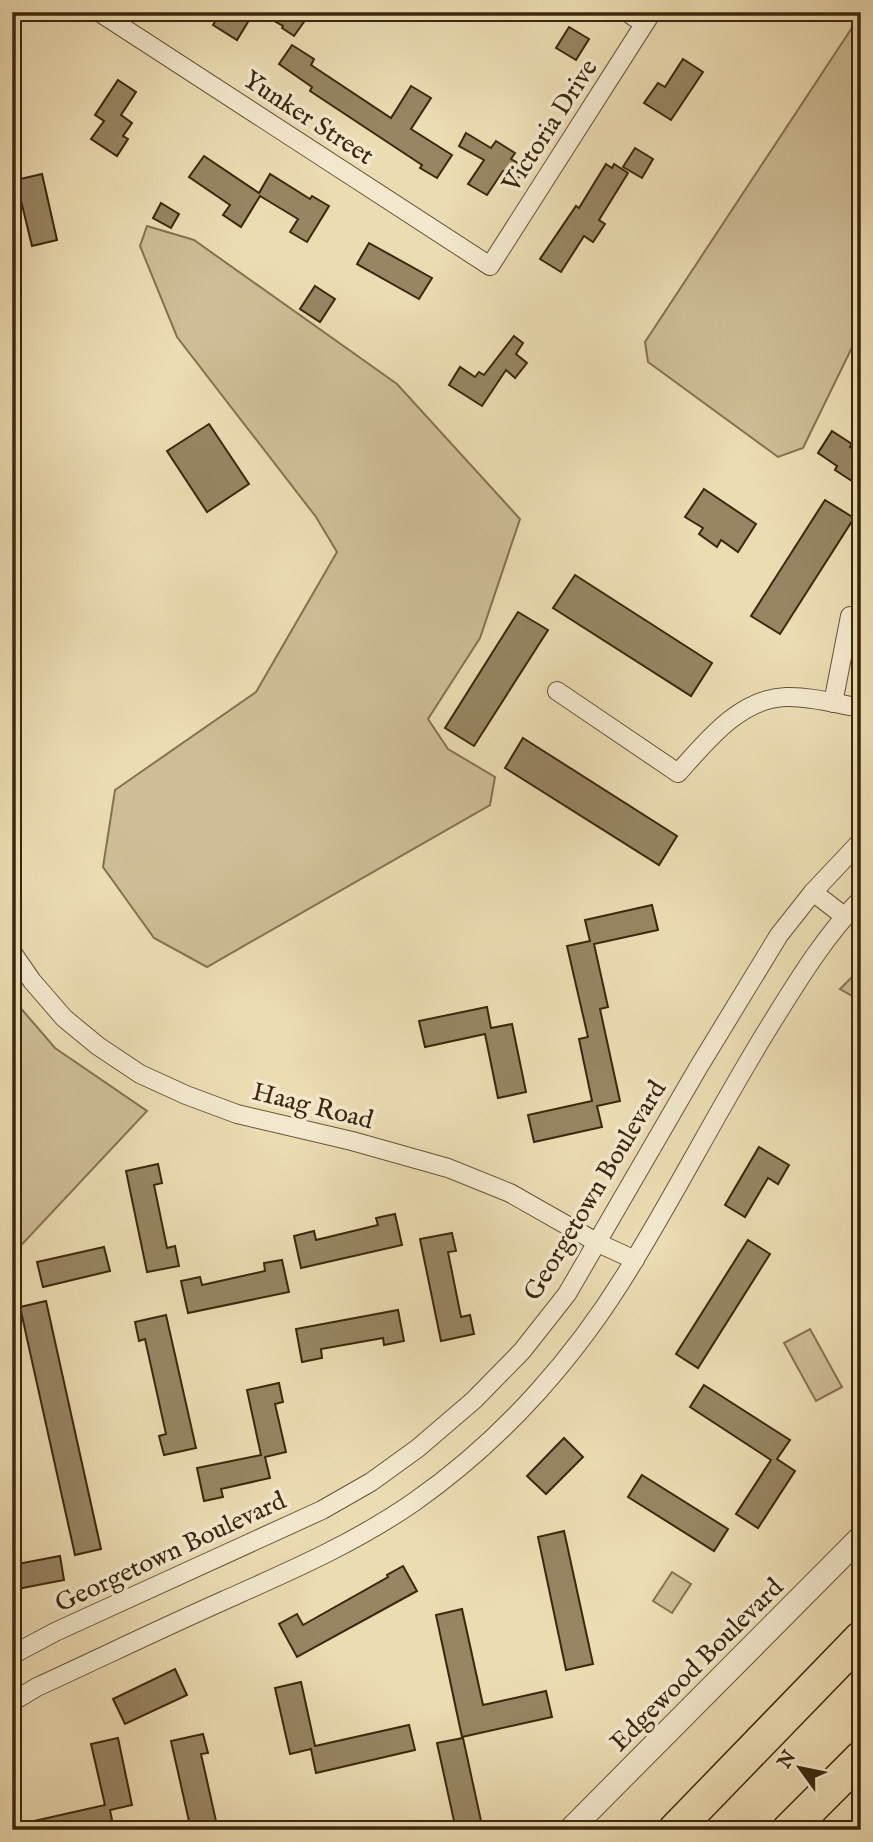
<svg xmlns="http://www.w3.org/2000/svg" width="873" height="1842" font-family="'IM FELL English',serif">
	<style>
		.green { fill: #cebd96; stroke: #847252; stroke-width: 2 }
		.building { fill: #978563; stroke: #3a270e; stroke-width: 2 }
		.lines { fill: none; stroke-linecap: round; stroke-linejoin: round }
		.minor-casing { stroke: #665437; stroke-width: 20 }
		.tertiary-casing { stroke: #665437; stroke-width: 25 }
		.motorway-casing { stroke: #3a270e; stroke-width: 36 }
		.minor { stroke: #f3e8cd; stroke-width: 18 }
		.tertiary { stroke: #f3e8cd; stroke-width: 23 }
		.motorway { stroke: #ecdcb2; stroke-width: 33 }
		.labels { text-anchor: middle; stroke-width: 7; stroke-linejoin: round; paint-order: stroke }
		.street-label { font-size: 26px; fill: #3a270e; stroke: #f3e8cd }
	</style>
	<rect width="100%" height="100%" fill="#ecdcb2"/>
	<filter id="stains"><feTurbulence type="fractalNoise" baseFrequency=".00286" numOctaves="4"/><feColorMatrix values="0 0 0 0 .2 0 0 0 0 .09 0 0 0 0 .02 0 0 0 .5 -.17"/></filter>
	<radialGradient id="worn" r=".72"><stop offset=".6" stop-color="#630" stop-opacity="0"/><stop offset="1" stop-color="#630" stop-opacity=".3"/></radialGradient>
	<g class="green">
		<polygon points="861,14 861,329 803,448 778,457 648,362 645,342"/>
		<polygon points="147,226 194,240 397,384 520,519 480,638 428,719 448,749 495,777 490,805 207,967 154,938 103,867 115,790 256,692 337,552 316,517 177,337 140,246"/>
		<polygon points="861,968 861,1001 840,989"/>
		<polygon points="12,998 55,1048 147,1111 12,1255"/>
		<polygon points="810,1329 842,1387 816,1401 784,1343"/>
		<polygon points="672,1572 691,1584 672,1613 653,1601"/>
	</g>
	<g class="building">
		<polygon points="221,12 254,12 237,40 213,25"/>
		<polygon points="258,12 295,12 306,19 294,36 282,28 283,26"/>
		<polygon points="569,27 589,39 576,60 556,48"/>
		<polygon points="292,45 314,59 311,65 391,118 411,86 431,98 411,129 452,155 437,178 420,168 422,165 310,91 312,87 279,64"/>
		<polygon points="683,59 703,72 671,120 644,103 658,83 665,87"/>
		<polygon points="118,80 136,92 121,115 132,123 123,136 128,139 117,156 91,139 104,121 95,115"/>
		<polygon points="466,133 491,148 496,141 515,153 511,159 525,167 518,179 503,171 487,195 468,184 484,160 459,146"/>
		<polygon points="635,148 653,159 642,178 623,167"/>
		<polygon points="204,156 259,193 270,174 310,199 312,196 329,206 307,242 290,232 298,219 260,196 241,227 223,215 230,205 189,177"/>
		<polygon points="606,164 612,168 614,164 628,173 599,220 605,224 593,242 584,236 561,272 540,259 576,206 579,208"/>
		<polygon points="42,174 57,240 32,246 16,180"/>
		<polygon points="161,203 179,214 171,228 153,218"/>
		<polygon points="369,243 432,278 419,299 357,264"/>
		<polygon points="315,286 335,299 320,322 300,309"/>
		<polygon points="514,336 523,343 516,354 527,363 515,378 506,370 482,406 449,385 460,367 475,377 479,372 484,375"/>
		<polygon points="209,424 249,484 207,512 167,451"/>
		<polygon points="832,431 852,444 850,447 861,454 861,487 835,470 837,466 818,453"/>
		<polygon points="704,489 756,524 738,552 721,540 717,547 699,534 703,528 685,517"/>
		<polygon points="825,500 854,518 780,634 751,616"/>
		<polygon points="575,575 712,663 691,696 553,608"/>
		<polygon points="518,612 548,630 474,746 445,728"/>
		<polygon points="523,738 677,836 659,865 505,768"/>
		<polygon points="652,905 658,930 594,944 608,1007 600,1009 620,1101 597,1106 602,1127 534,1142 528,1115 592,1101 579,1039 588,1037 567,946 590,941 585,920"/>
		<polygon points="487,1007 491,1028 512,1024 526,1092 498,1098 485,1034 425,1047 419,1021"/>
		<polygon points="759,1147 789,1165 778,1184 768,1178 745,1217 725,1205"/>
		<polygon points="158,1164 162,1183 154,1185 167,1248 175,1246 179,1266 147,1272 126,1171"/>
		<polygon points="395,1214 402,1245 301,1268 294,1236 314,1231 316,1240 378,1225 376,1218"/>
		<polygon points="452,1233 456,1251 448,1252 461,1317 470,1315 474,1334 441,1341 420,1239"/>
		<polygon points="748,1240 770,1254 698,1368 676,1354"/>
		<polygon points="104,1247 110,1271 43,1287 37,1262"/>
		<polygon points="282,1260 289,1292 188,1313 181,1281 200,1277 202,1285 265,1271 264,1263"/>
		<polygon points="46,1301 101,1549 75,1555 20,1307"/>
		<polygon points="398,1310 404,1341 384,1345 383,1338 321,1349 322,1358 302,1362 296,1329"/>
		<polygon points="166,1315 196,1448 164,1455 159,1436 166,1434 145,1339 139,1341 135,1322"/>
		<polygon points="279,1383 283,1402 275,1404 286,1452 265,1457 270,1478 221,1489 223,1497 204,1501 197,1468 261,1455 247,1390"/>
		<polygon points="704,1385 790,1440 777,1459 795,1471 758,1528 736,1514 771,1460 690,1407"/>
		<polygon points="564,1438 583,1457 546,1494 527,1476"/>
		<polygon points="642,1475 728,1529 714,1551 628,1497"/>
		<polygon points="564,1531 593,1664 566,1670 538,1537"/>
		<polygon points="60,1556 64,1580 12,1590 12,1565"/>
		<polygon points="403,1566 417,1591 297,1657 279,1624 297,1614 303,1625 388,1577 387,1575"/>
		<polygon points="462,1609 483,1705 546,1691 552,1717 462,1737 436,1615"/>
		<polygon points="175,1669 187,1695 125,1724 113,1699"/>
		<polygon points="301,1682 315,1746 409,1725 415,1750 316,1773 311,1749 290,1754 275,1688"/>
		<polygon points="203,1734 208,1753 201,1754 218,1830 191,1830 171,1741"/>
		<polygon points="118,1738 132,1805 110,1810 114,1830 26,1830 25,1823 105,1805 91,1744"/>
		<polygon points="463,1738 483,1830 456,1830 437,1743"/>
	</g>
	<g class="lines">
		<defs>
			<g id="minor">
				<polyline points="99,12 490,266 652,12"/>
				<polyline points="627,12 644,24"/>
				<path d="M557,691l121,82c28,-31 62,-75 108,-76 24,-1 51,7 75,11"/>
				<polyline points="833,703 850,616 861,623"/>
				<polyline points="813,892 844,916"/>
				<polyline points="12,952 32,981 64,1018 98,1046 140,1074 186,1095 237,1114 352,1141 448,1168 510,1193 598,1243 635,1260"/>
				<polyline points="12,1655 55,1632 322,1510 371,1482 418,1448 474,1400 522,1351 567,1294 698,1068 779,935 813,892 861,841"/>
				<path d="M12,1702l25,-15c63,-29 125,-59 188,-87 65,-29 130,-57 189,-98 90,-63 165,-148 221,-243 48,-79 90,-162 139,-240 26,-42 52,-84 87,-120"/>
			</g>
			<polyline id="tertiary" points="570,1830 861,1537"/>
			<g id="motorway">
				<polyline points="675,1830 861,1638"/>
				<polyline points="789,1830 861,1758"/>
			</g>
		</defs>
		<use href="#minor" class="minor-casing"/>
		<use href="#tertiary" class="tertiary-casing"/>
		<use href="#motorway" class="motorway-casing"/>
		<use href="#minor" class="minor"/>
		<use href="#tertiary" class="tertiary"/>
		<use href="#motorway" class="motorway"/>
	</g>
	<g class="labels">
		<g class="street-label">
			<text transform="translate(309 117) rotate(33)" y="9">Yunker Street</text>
			<text transform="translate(549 125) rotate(-57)" y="9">Victoria Drive</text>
			<text transform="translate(313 1105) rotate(14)" y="9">Haag Road</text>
			<text transform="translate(594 1190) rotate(-59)" y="9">Georgetown Boulevard</text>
			<text transform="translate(170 1551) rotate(-25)" y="9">Georgetown Boulevard</text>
			<text transform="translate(696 1664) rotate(-45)" y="9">Edgewood Boulevard</text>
		</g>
	</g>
	<rect width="873" height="1842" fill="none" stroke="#ecdcb2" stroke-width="42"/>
	<rect x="14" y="14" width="845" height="1814" fill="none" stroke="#3a270e" stroke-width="3.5"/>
	<rect x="21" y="21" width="831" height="1800" fill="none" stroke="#3a270e" stroke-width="2"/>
	<g transform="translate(800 1768) rotate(303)" stroke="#f3e8cd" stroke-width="5" paint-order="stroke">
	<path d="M0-5L12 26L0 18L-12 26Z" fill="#3a270e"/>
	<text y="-10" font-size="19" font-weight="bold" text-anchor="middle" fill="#3a270e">N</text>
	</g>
	<rect width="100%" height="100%" filter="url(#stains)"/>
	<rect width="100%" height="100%" fill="url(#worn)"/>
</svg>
